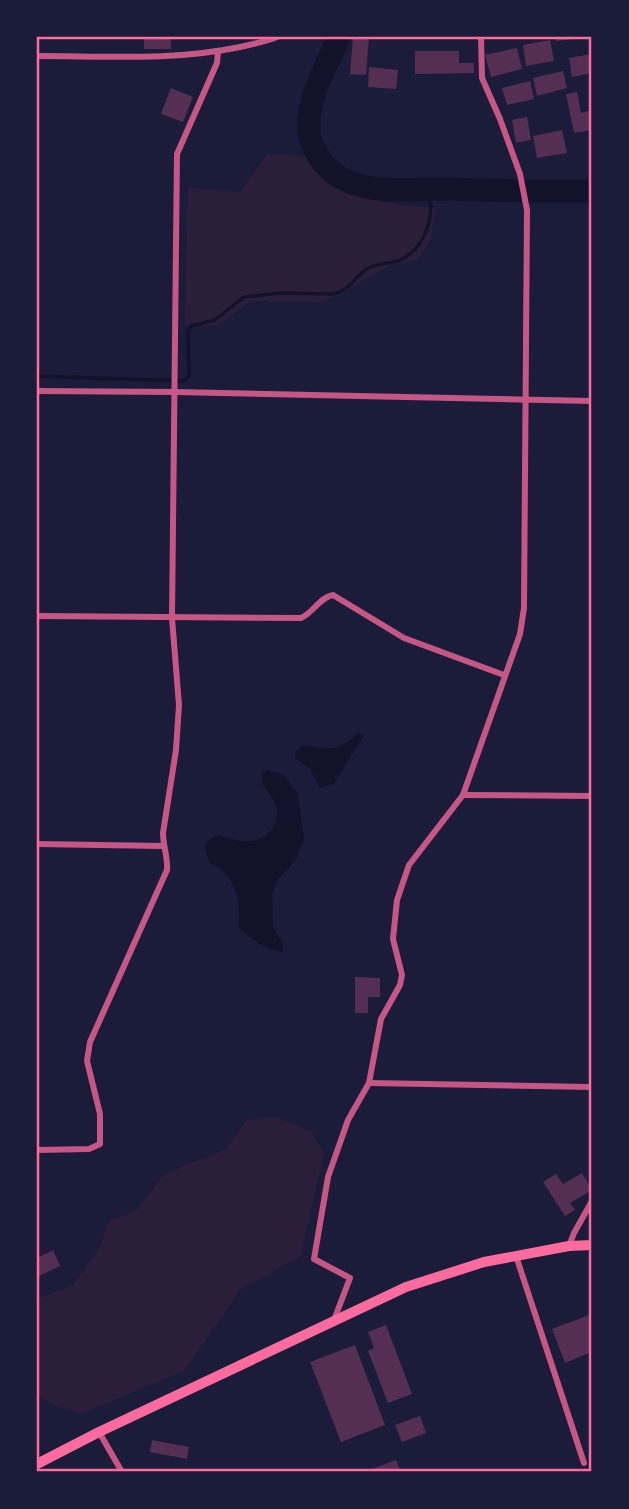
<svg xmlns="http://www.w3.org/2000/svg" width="629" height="1509" font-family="Ubuntu,sans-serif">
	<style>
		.green { fill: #2a1e3b }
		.water { fill: #12122b }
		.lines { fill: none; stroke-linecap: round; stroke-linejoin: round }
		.stream { stroke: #12122b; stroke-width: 3.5 }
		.river { stroke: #12122b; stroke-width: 23 }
		.building { fill: #542f53 }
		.minor { stroke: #c65784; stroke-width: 6 }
		.primary { stroke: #ff6b9d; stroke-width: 10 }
		.neatline { fill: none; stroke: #ff6b9d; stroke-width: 2.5 }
	</style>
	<rect width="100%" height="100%" fill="#1b1b3a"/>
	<g class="green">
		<path d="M267,154l44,3c37,44 71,47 125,51l-6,34 -13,18 -25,4 -46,27 -23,11 -72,-1 -34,24h-32l3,-137 52,4z"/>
		<polygon points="275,1117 311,1131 324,1153 300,1257 241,1289 184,1371 83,1413 58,1407 37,1394 37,1299 73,1285 100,1247 109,1221 137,1210 164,1174 226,1149 247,1120"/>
	</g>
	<g class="water">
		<path d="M358,733l6,2 -30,49 -14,4 -11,-20 -13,-9 -1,-7 8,-7c24,5 37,7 55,-12z"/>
		<path d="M267,770l17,5 14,19 6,46 -8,20 -19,20 -5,14 1,33 10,18v7c-17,-2 -33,-13 -44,-25 1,-30 -2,-50 -30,-65l-4,-13 3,-9 11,-5c7,2 15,5 22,6 23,3 42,-14 34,-37 -4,-13 -13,-14 -14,-29z"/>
	</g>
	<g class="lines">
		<path class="stream" d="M37,376l148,5 4,-5 -1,-44 3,-6 24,-6 29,-23 37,-4 52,1c16,-3 22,-17 35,-26 9,-5 22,-4 32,-8 25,-11 36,-45 28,-70"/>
		<path class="river" d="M339,37c-13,30 -33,62 -30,96 1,9 6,17 10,24 27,43 87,31 129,32 48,2 96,2 144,2"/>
	</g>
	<g class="building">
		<rect x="144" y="37" width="27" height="12"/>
		<polygon points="353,37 369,37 366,75 350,74"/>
		<polygon points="556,37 583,37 583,38 556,41"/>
		<polygon points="550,40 554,61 526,66 523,45"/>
		<polygon points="517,48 522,69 491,77 485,55"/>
		<polygon points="415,51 459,51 459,63 474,63 474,73 415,74"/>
		<polygon points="592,54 592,73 572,77 569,58"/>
		<polygon points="369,67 398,70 396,89 368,87"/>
		<polygon points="563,71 567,88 537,96 533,78"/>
		<polygon points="530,81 534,99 507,105 502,88"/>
		<polygon points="171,88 193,97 183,122 161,114"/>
		<polygon points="577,92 581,113 592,110 592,130 574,133 566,94"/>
		<polygon points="527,117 531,140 516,143 512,120"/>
		<polygon points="562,130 567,153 537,158 533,136"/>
		<polygon points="355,977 380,978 380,997 368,997 368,1013 355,1013"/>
		<polygon points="582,1173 592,1190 570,1203 575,1210 565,1216 543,1182 556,1174 563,1184"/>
		<polygon points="53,1250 60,1266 37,1277 37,1258"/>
		<polygon points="592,1314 592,1352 565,1363 552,1329"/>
		<polygon points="386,1325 412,1394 388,1403 368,1351 374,1348 368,1332"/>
		<polygon points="355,1345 385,1425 341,1442 310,1362"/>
		<polygon points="420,1416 426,1433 402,1442 395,1425"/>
		<polygon points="152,1440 189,1447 187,1459 150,1452"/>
		<polygon points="396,1460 401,1472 364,1472"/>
	</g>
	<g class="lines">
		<g class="minor">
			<path d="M37,56c67,0 137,5 203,-9 13,-3 25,-5 37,-10"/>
			<polyline points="37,391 175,392 592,401"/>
			<path d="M37,616l264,2c12,-5 19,-21 32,-23l71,43 100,37"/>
			<polyline points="463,795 592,796"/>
			<polyline points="37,844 163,846"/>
			<polyline points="369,1083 592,1087"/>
			<path d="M37,1150l52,-1 11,-5v-30l-13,-53 3,-19 77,-172c1,-13 -4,-24 -4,-37l13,-83 3,-45 -7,-87 5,-464 40,-91 1,-12"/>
			<polyline points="569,1246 574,1233 592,1201"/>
			<polyline points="516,1256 584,1463"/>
			<polyline points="334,1320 350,1278 314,1259 328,1177 348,1120 369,1083 381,1019 400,985 402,975 393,939 397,900 409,865 463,795 520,634 524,608 527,210 520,174 500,119 482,78 481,37"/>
			<polyline points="99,1432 122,1472"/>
		</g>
		<polyline class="primary" points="37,1464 99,1432 406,1287 484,1262 569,1246 592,1245"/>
	</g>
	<rect width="629" height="1509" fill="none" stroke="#1b1b3a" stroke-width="77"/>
	<rect x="38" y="38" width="552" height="1432" class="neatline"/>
</svg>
